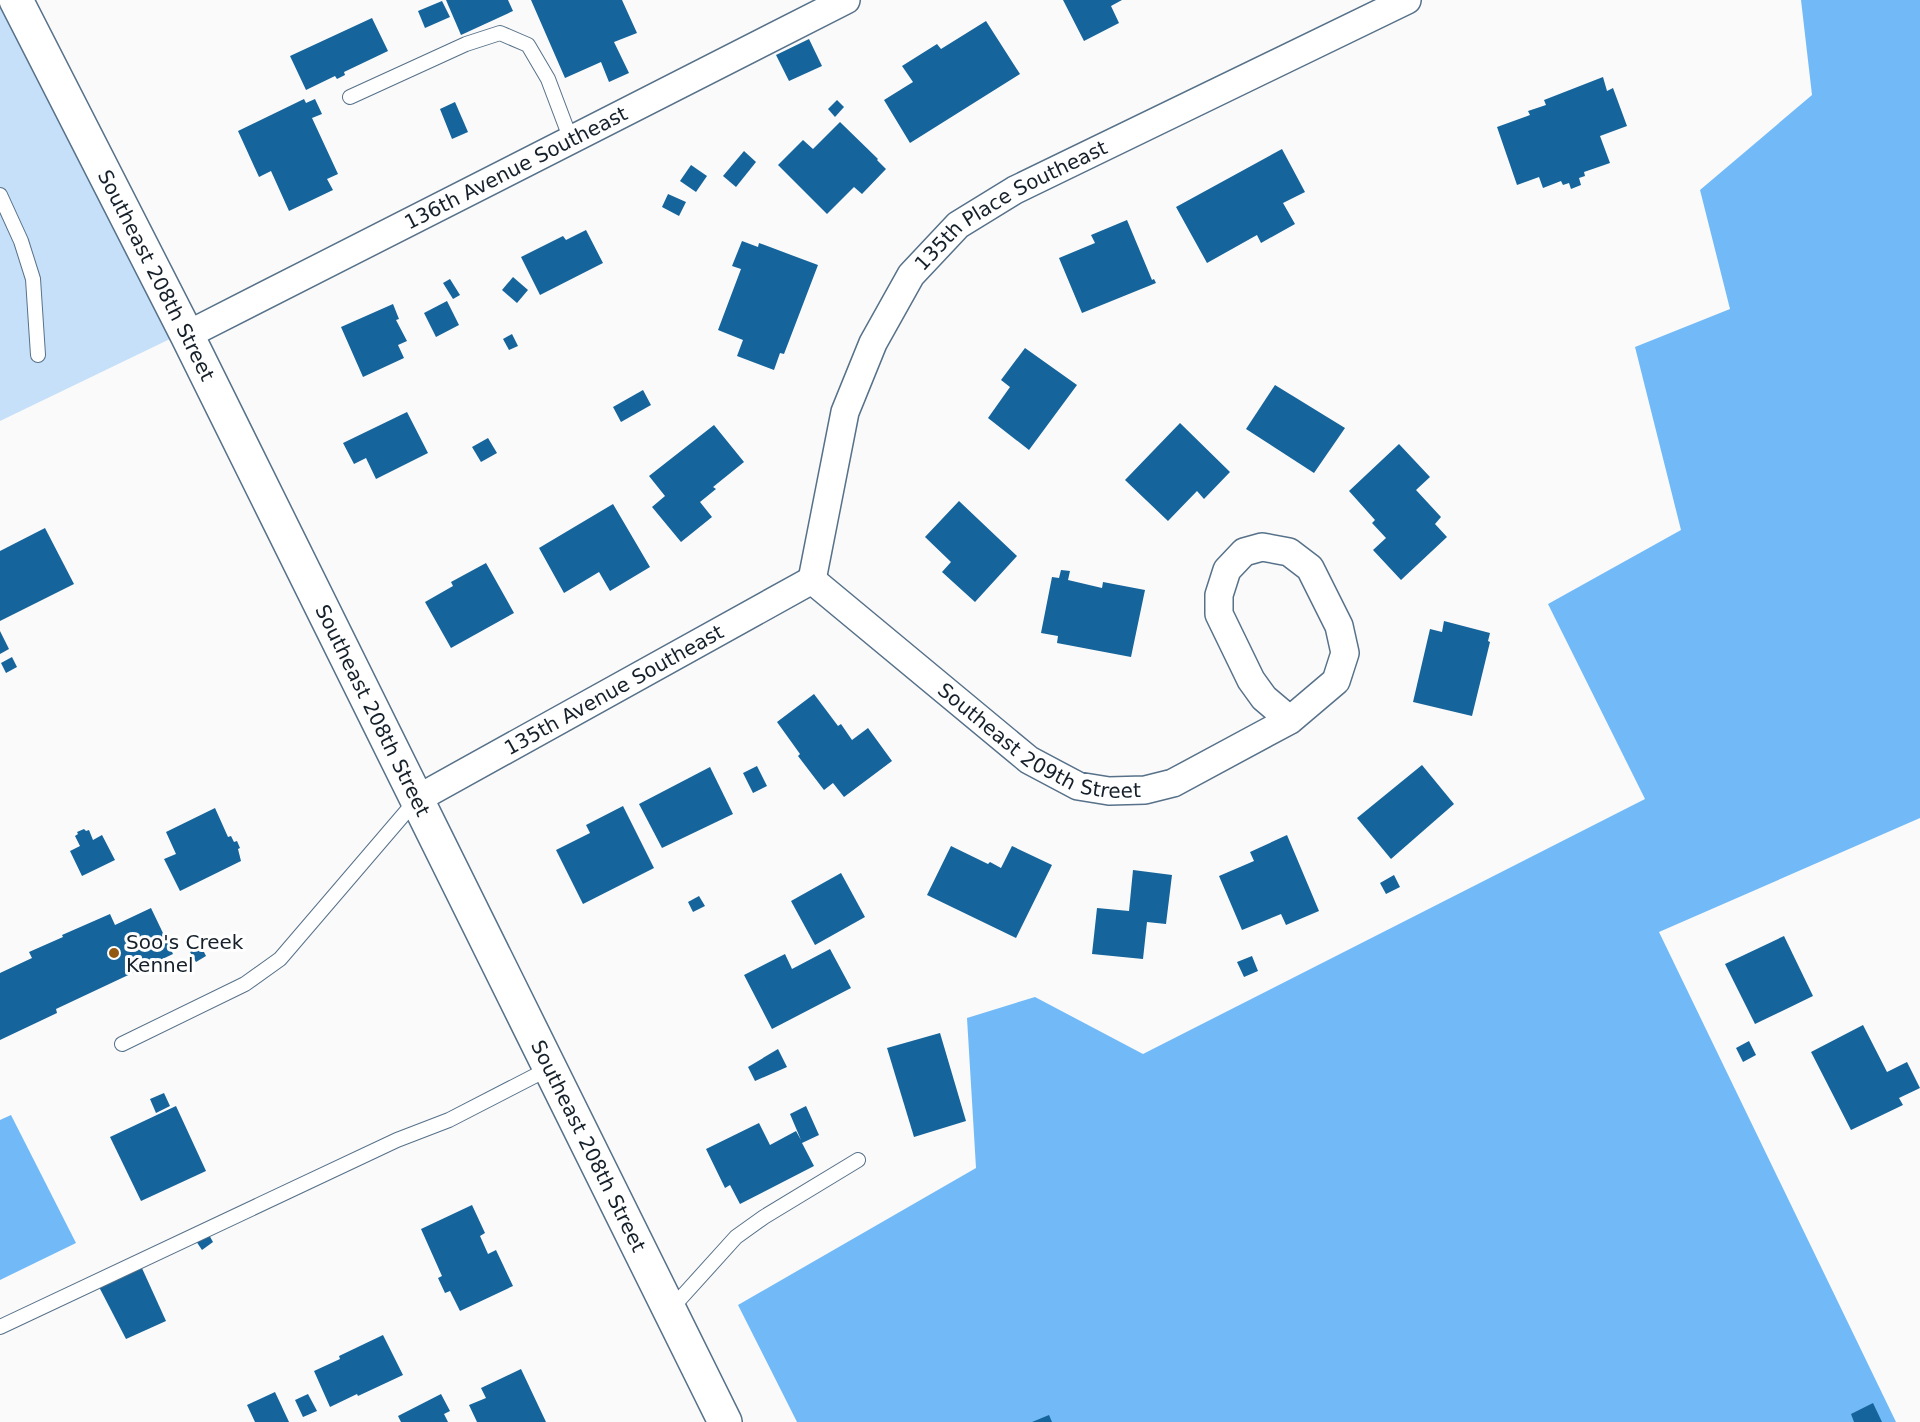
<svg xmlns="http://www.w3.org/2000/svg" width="1920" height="1422" font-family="'DejaVu Sans',sans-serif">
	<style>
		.green { fill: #c5e0f8 }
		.forest { fill: #72baf7 }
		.building { fill: #15649b }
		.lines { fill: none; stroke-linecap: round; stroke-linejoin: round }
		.lane-casing { stroke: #567189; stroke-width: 16 }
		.street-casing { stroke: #567189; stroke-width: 30 }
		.secondary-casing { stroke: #567189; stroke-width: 36 }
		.lane { stroke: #fff; stroke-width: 14 }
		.street { stroke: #fff; stroke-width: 27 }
		.secondary { stroke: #fff; stroke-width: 33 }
		.poi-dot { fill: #915912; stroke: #fff; stroke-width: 2 }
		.labels { text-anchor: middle; stroke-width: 6; stroke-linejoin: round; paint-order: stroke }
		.street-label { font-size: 20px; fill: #15202a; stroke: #fff }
		.poi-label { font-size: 20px; fill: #15202a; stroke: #fff; text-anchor: start }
	</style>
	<rect width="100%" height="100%" fill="#fafafa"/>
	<polygon class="green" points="0,2 170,339 0,421"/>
	<g class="forest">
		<polygon points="1801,0 1920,0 1920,818 1659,932 1896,1422 797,1422 738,1305 976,1168 967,1018 1035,997 1143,1054 1645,799 1548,604 1681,530 1635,347 1730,309 1700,190 1812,95"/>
		<polygon points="11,1115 76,1243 0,1280 0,1120"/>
	</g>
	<g class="building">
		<polygon points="446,0 508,0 513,11 461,35"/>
		<polygon points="531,0 622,0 637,33 614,42 629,73 609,82 601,62 565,78"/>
		<polygon points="1063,0 1122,0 1111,6 1119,23 1084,41"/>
		<polygon points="442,1 450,17 425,28 418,11"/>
		<polygon points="372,18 388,51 344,72 345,75 337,79 335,76 306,90 290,56"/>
		<polygon points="986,21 1020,74 910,143 884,100 913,82 902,66 937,44 941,49"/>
		<polygon points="809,39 822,66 789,81 776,55"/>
		<polygon points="1603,77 1607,91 1613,88 1627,126 1600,136 1610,163 1584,172 1585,176 1579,178 1581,185 1571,189 1569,183 1563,185 1561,181 1543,188 1539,177 1517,185 1497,127 1530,115 1528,111 1546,105 1544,100"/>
		<polygon points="304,99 306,103 315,99 322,114 312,118 338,174 327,179 333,190 289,211 271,171 259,177 238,131"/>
		<polygon points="837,100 844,107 835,117 828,109"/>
		<polygon points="455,102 468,132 452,139 440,109"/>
		<polygon points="840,122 878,159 877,160 886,169 862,194 854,187 827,214 778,165 803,140 813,149"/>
		<polygon points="1282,149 1305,192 1283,203 1295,224 1261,243 1257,235 1207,263 1176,207"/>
		<polygon points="744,151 756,162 736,187 723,176"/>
		<polygon points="691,165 707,176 696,192 680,181"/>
		<polygon points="668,194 686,202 679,216 662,207"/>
		<polygon points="1127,220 1152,280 1154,279 1156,283 1082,313 1059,258 1095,243 1091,235"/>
		<polygon points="586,230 603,263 540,295 521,257 563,236 566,240"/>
		<polygon points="742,241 758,247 759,243 818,265 784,354 780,353 774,370 737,356 743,340 718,330 741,269 732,266"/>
		<polygon points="513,277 528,290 517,303 502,290"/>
		<polygon points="450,279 460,295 453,299 443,283"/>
		<polygon points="447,301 459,325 436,337 424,313"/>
		<polygon points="393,304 399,319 396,320 407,341 398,345 404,358 363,377 341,327"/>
		<polygon points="512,334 518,346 509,350 503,339"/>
		<polygon points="1025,348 1077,385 1029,450 988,418 1010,387 1001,380"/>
		<polygon points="1275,385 1345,428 1314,473 1246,429"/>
		<polygon points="643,390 651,405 621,422 613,407"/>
		<polygon points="407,412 428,453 376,479 366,458 354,464 343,443"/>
		<polygon points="1180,423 1230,472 1204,499 1197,491 1168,521 1125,480"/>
		<polygon points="714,425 744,462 713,487 716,489 700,502 712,517 681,542 652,507 665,496 649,476"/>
		<polygon points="488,438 497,453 481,462 472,447"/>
		<polygon points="1399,444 1430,477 1416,490 1441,517 1435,524 1447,537 1401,580 1373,550 1386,538 1372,523 1375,520 1349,491"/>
		<polygon points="959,501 1017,556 975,602 942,572 951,562 925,537"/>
		<polygon points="613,504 650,567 610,591 599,572 564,593 539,548"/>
		<polygon points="45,528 74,584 0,621 0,551"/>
		<polygon points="486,563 514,613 451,648 425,602 453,586 451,582"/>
		<polygon points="1061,570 1070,571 1068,580 1102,588 1103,582 1145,590 1131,657 1057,643 1058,636 1041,633 1052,577 1059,578"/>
		<polygon points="1444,621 1490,633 1488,641 1490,642 1472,716 1413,702 1430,629 1442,632"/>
		<polygon points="0,631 9,649 0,654"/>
		<polygon points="12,657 17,667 6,673 1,663"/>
		<polygon points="814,694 838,726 841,724 852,740 868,728 892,761 844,797 833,783 824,790 798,756 800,754 777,722"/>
		<polygon points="1422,765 1454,804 1391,859 1357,818"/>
		<polygon points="757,766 767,786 753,793 743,773"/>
		<polygon points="710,767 733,814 662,848 639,804"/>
		<polygon points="623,806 654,868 583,904 556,850 590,833 586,825"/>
		<polygon points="215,808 228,837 231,836 234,842 237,841 240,848 238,849 241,861 180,891 164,859 176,854 166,832"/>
		<polygon points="84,829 86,831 89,830 93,840 102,835 115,860 82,876 70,851 80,846 75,836 78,834 77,832"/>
		<polygon points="1287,835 1319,911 1286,925 1281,914 1242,930 1219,876 1254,861 1250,852"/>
		<polygon points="951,846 988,864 990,862 1001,868 1012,846 1052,865 1016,938 927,895"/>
		<polygon points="1133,870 1172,875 1166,924 1147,922 1143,959 1092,954 1097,908 1129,911"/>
		<polygon points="841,873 865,917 815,945 791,901"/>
		<polygon points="1394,875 1400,887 1386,894 1380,883"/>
		<polygon points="699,896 705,906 693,912 688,902"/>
		<polygon points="151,908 173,954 56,1009 57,1013 0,1040 0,973 32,958 29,952 63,937 62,935 110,914 115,925"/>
		<polygon points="1784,936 1813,996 1755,1024 1725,964"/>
		<polygon points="201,946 206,956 196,962 190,952"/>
		<polygon points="830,949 851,988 772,1029 744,975 785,954 792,969"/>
		<polygon points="1252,956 1258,971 1244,977 1237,962"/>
		<polygon points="1863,1025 1887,1072 1907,1062 1920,1088 1899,1098 1903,1105 1851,1130 1811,1052"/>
		<polygon points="940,1033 966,1121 914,1137 887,1048"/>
		<polygon points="1749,1041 1756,1055 1743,1062 1736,1048"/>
		<polygon points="778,1049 787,1067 755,1081 748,1067"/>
		<polygon points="164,1093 170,1106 156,1113 150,1099"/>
		<polygon points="176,1106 206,1171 141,1201 110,1137"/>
		<polygon points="806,1106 819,1135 802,1143 814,1166 740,1204 730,1185 725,1188 706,1149 759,1123 770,1145 796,1131 801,1140 790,1114"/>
		<polygon points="472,1205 485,1233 480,1236 488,1254 496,1250 513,1286 460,1311 450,1291 445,1293 438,1278 442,1276 421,1229"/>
		<polygon points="208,1233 213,1242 202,1250 196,1241"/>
		<polygon points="141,1266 166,1321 126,1339 98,1285"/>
		<polygon points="383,1335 403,1375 358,1396 357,1394 330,1407 314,1371 340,1359 339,1356"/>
		<polygon points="521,1369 546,1422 477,1422 469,1405 486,1398 481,1388"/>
		<polygon points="275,1392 289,1422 255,1422 247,1405"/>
		<polygon points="308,1394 317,1411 303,1417 295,1400"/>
		<polygon points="441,1394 450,1411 444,1414 448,1422 401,1422 398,1416"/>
		<polygon points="1873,1403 1882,1422 1854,1422 1851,1414"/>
		<polygon points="1049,1415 1052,1422 1032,1422"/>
	</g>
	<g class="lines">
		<defs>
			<g id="lane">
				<polyline points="350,97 466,44 500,33 528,45 548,79 571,140"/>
				<polyline points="0,195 21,241 33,279 38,355"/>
				<polyline points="122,1044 245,984 280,959 417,799"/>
				<polyline points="670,1310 736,1237 764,1217 858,1160"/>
				<polyline points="0,1327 397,1140 449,1120 550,1068"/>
			</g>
			<g id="street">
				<path id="s1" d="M187,335l659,-335"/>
				<path id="s2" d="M812,580l217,180 49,26 31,5 36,-1 28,-7 117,-63 46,-39 9,-28 -6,-27 -29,-58 -21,-16 -27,-5 -18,5 -17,18 -8,25v19l32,66 13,18 26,22"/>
				<path id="s3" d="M812,580l33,-168 28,-69 38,-68 47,-50 57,-35 392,-190"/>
				<path id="s4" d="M417,799l395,-219"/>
			</g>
			<g id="secondary">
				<path id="s5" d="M16,0l171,335 538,1087"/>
			</g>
		</defs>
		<use href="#lane" class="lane-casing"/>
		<use href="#street" class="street-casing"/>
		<use href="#secondary" class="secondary-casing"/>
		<use href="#lane" class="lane"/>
		<use href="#street" class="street"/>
		<use href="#secondary" class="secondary"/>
	</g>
	<circle class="poi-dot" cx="114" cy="953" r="6"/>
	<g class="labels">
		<g class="street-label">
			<text dy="7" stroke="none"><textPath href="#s1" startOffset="369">136th Avenue Southeast</textPath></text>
			<text dy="7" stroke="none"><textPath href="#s3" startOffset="447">135th Place Southeast</textPath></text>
			<text dy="7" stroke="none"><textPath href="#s5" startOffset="309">Southeast 208th Street</textPath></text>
			<text dy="7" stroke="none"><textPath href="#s4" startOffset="225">135th Avenue Southeast</textPath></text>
			<text dy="7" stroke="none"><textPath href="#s5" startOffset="795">Southeast 208th Street</textPath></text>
			<text dy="7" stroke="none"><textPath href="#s2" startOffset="284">Southeast 209th Street</textPath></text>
			<text dy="7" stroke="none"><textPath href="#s5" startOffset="1281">Southeast 208th Street</textPath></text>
		</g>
		<g class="poi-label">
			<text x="126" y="949">Soo's Creek<tspan x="126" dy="23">Kennel</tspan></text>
		</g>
	</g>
</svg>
